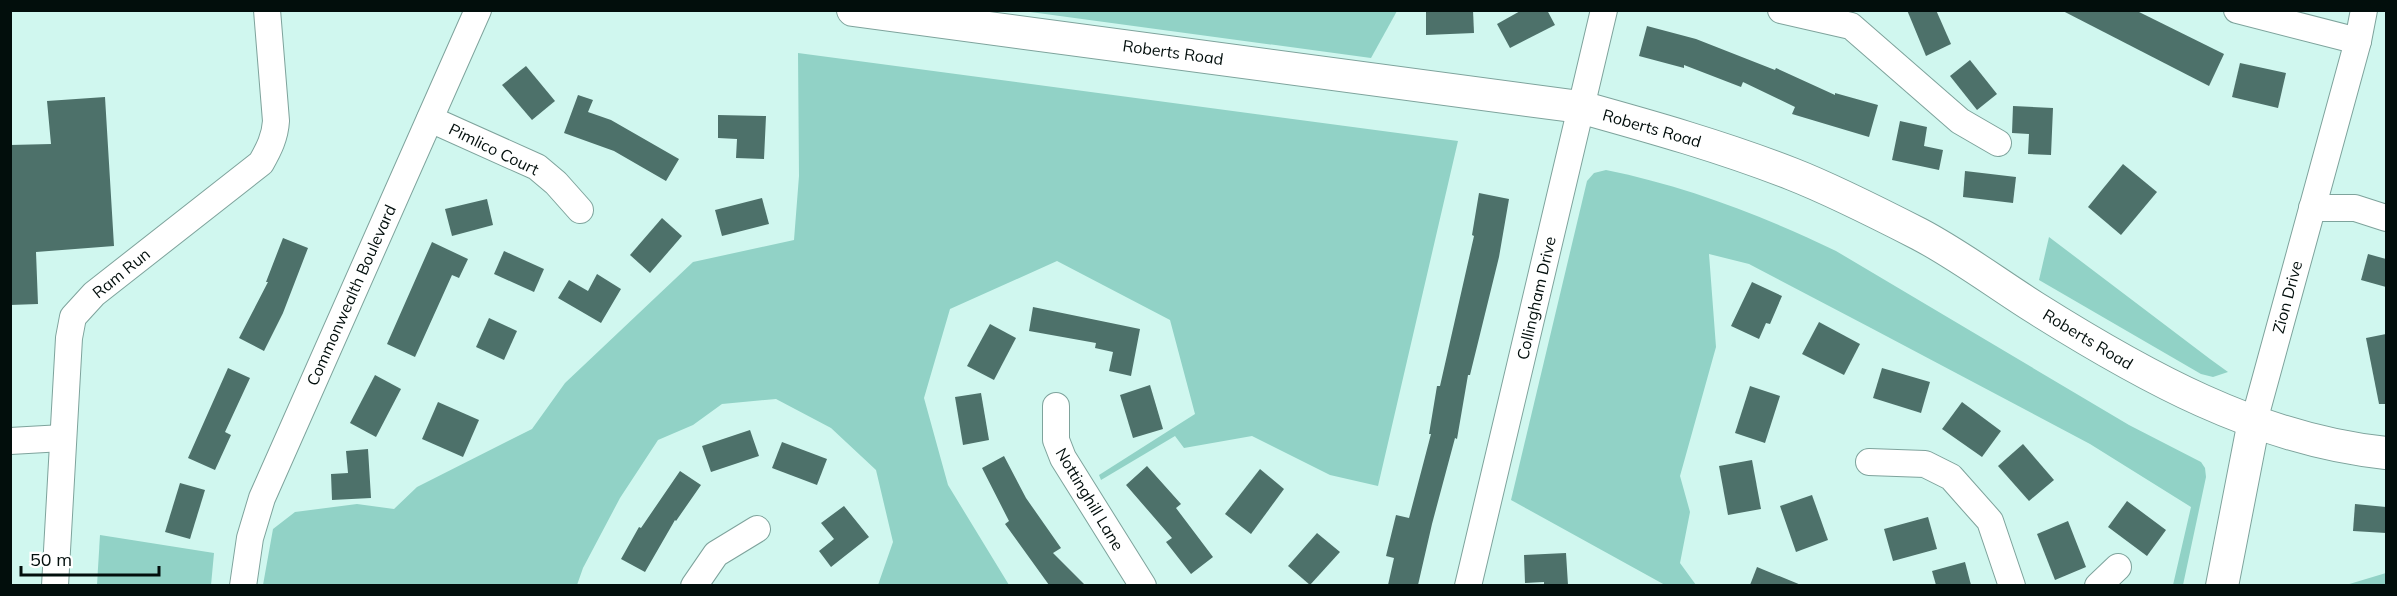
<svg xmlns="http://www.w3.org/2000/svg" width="2397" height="596" font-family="Mulish,sans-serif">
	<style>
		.green { fill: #91d2c6 }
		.building { fill: #4d716a }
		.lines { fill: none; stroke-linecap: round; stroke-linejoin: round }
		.minor-casing { stroke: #7ea39c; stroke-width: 28 }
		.major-casing { stroke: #7ea39c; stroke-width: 34 }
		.minor { stroke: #fff; stroke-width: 26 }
		.major { stroke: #fff; stroke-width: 32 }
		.labels { text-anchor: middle; stroke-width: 5; stroke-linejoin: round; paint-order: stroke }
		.street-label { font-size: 16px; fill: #020e0c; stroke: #fff }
	</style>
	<rect width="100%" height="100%" fill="#d0f7ef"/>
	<g class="green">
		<polygon points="1023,11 1397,11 1371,58"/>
		<polygon points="798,53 1458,141 1378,486 1330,475 1252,436 1184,448 1175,436 1101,480 1099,475 1195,414 1170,320 1057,261 950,309 924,398 948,485 1009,585 878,585 893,542 876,470 831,428 776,399 722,404 693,425 658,440 620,498 583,568 577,585 263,585 273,529 295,512 357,504 394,509 417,487 532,429 565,383 693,262 794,240 799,176"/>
		<path d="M1606,170c80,16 157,46 230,81l293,174 72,37 4,6 1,9 -23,108h-10l18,-78 -101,-63 -219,-116 -122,-64 -40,-10 7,93 -36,129 10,36 -10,51 16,22h-31l-154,-85 76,-319 7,-8z"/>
		<polygon points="2049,237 2210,359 2228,372 2213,377 2201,374 2039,280"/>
		<polygon points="100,535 214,553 211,585 97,585"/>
		<polygon points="2386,573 2386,585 2346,585"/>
	</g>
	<g class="building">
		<polygon points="1426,10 1473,10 1474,33 1426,35"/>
		<polygon points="1522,10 1547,10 1555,25 1510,48 1497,24"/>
		<polygon points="1907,10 1936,10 1951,44 1926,56"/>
		<polygon points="2061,10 2135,10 2224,54 2209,86"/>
		<polygon points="1647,26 1696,39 1775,70 1776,68 1835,95 1835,93 1878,105 1869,137 1792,114 1795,107 1743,82 1741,87 1684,65 1684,68 1639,56"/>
		<polygon points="1970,60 1997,94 1977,110 1950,76"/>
		<polygon points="2240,63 2286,73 2278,108 2232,97"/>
		<polygon points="526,66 555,101 532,120 502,85"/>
		<polygon points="578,95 593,100 588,112 611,120 679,159 666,181 614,151 564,133"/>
		<polygon points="105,97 114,246 36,252 38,304 10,305 10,145 51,144 47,101"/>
		<polygon points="2013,106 2053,108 2051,155 2028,154 2029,134 2012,133"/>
		<polygon points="718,115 766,116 764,159 736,158 737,139 718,138"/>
		<polygon points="1900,121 1927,127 1924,146 1943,150 1939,170 1892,160"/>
		<polygon points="2123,164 2157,192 2121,235 2088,207"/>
		<polygon points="1965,171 2016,177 2013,203 1963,197"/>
		<polygon points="1479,193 1509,199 1499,257 1470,375 1468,375 1457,439 1455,438 1432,524 1418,585 1388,585 1394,558 1386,556 1396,515 1409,518 1431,434 1429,434 1437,386 1440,386 1474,236 1472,235"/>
		<polygon points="762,198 769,224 722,236 715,210"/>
		<polygon points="487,199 493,225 452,236 445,209"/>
		<polygon points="662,218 682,236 650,273 630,255"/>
		<polygon points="283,238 308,248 283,313 264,351 239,338 268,282 266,282"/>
		<polygon points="432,242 468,259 459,278 452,275 415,357 387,344"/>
		<polygon points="504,251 544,269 534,292 494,274"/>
		<polygon points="2368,254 2386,259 2386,287 2361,280"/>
		<polygon points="597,274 621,289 601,323 558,298 569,280 588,291"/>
		<polygon points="1752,282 1782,296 1770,324 1766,323 1759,339 1731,326"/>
		<polygon points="1033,307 1140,329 1131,376 1109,371 1113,352 1095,348 1096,343 1029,331"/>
		<polygon points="489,318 517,331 504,360 476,347"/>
		<polygon points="1819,322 1860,344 1844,375 1802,354"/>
		<polygon points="990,324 1016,338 994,380 967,366"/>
		<polygon points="2386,334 2386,404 2379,404 2366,338"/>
		<polygon points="228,368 250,378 225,432 231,435 215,470 188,458"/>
		<polygon points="1882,368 1930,382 1921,413 1873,398"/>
		<polygon points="375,375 401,389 376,437 350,423"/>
		<polygon points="1150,385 1163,429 1133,438 1120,395"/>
		<polygon points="1750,386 1780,396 1765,443 1735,433"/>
		<polygon points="981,393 989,440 963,445 955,397"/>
		<polygon points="438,402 479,420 463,457 422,439"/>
		<polygon points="1962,402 2001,431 1982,457 1942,429"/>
		<polygon points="750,430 759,456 711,472 702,446"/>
		<polygon points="782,442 827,459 817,485 772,468"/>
		<polygon points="2023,444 2054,480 2029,501 1998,466"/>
		<polygon points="368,449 371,498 332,500 331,474 348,473 346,451"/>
		<polygon points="1004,456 1026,498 1061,548 1053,553 1085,585 1049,585 1005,524 1009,521 982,468"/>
		<polygon points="1752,460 1761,509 1728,515 1719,466"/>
		<polygon points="1147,466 1181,504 1176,508 1213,557 1191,574 1166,542 1172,538 1126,485"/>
		<polygon points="1260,469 1284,489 1251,534 1225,514"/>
		<polygon points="680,471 701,485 676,521 675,520 645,572 621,559 639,527 641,528"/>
		<polygon points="180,483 205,490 190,539 165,532"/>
		<polygon points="1812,495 1828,540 1796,552 1780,506"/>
		<polygon points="2127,501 2166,530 2147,556 2108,527"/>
		<polygon points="2355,504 2386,507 2386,533 2353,531"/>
		<polygon points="844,506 869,537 831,567 819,551 834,539 821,523"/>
		<polygon points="1928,517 1937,549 1893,561 1884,529"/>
		<polygon points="2068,521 2086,567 2055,580 2037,534"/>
		<polygon points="1317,533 1340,552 1310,585 1288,566"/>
		<polygon points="1566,553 1568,585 1544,585 1544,582 1525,583 1524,555"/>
		<polygon points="1965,562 1971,585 1936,585 1932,571"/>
		<polygon points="1757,567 1801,585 1750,585"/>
	</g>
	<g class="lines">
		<defs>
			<g id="minor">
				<polyline points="1781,10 1851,26 1960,121 1998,143"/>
				<polyline points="2237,10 2358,41"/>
				<polyline points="430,119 537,167 556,183 580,210"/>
				<polyline points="2312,208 2355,208 2386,218"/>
				<polyline points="1056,406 1056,440 1063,458 1143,586"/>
				<polyline points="2254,421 2358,41 2364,10"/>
				<polyline points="10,441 63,438"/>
				<polyline points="1869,462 1925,464 1951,477 1990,521 2012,586"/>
				<path d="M55,586l14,-248 4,-21 21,-23 167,-131c8,-14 14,-26 15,-42l-9,-111"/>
				<polyline points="243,586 250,538 262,498 478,10"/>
				<polyline points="694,586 716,554 757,529"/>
				<polyline points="1468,586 1604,10"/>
				<polyline points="2098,586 2118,567"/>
			</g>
			<g id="major">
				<path d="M853,10l727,97c72,20 143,40 212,67 41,16 88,40 127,60 40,21 77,49 115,73 108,68 224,133 352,146"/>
				<polyline points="2222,586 2254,421"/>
			</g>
		</defs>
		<use href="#minor" class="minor-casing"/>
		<use href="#major" class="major-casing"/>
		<use href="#minor" class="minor"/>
		<use href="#major" class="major"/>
	</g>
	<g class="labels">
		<g class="street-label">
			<text transform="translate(1173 52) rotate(8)" y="6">Roberts Road</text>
			<text transform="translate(1652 128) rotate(16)" y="6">Roberts Road</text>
			<text transform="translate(494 149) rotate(26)" y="6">Pimlico Court</text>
			<text transform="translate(121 273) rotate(-39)" y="6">Ram Run</text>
			<text transform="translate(351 295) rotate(-66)" y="6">Commonwealth Boulevard</text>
			<text transform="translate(2287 297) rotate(-75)" y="6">Zion Drive</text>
			<text transform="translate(1536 298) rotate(-77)" y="6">Collingham Drive</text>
			<text transform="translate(2088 339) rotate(31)" y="6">Roberts Road</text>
			<text transform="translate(1090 499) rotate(59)" y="6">Nottinghill Lane</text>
		</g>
	</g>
	<rect width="2397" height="596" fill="none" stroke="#020e0c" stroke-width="24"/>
	<path d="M21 566v9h138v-9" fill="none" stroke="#020e0c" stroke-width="3"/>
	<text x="30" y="566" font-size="18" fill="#020e0c" stroke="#ffffff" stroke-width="4.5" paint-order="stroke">50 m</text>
</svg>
